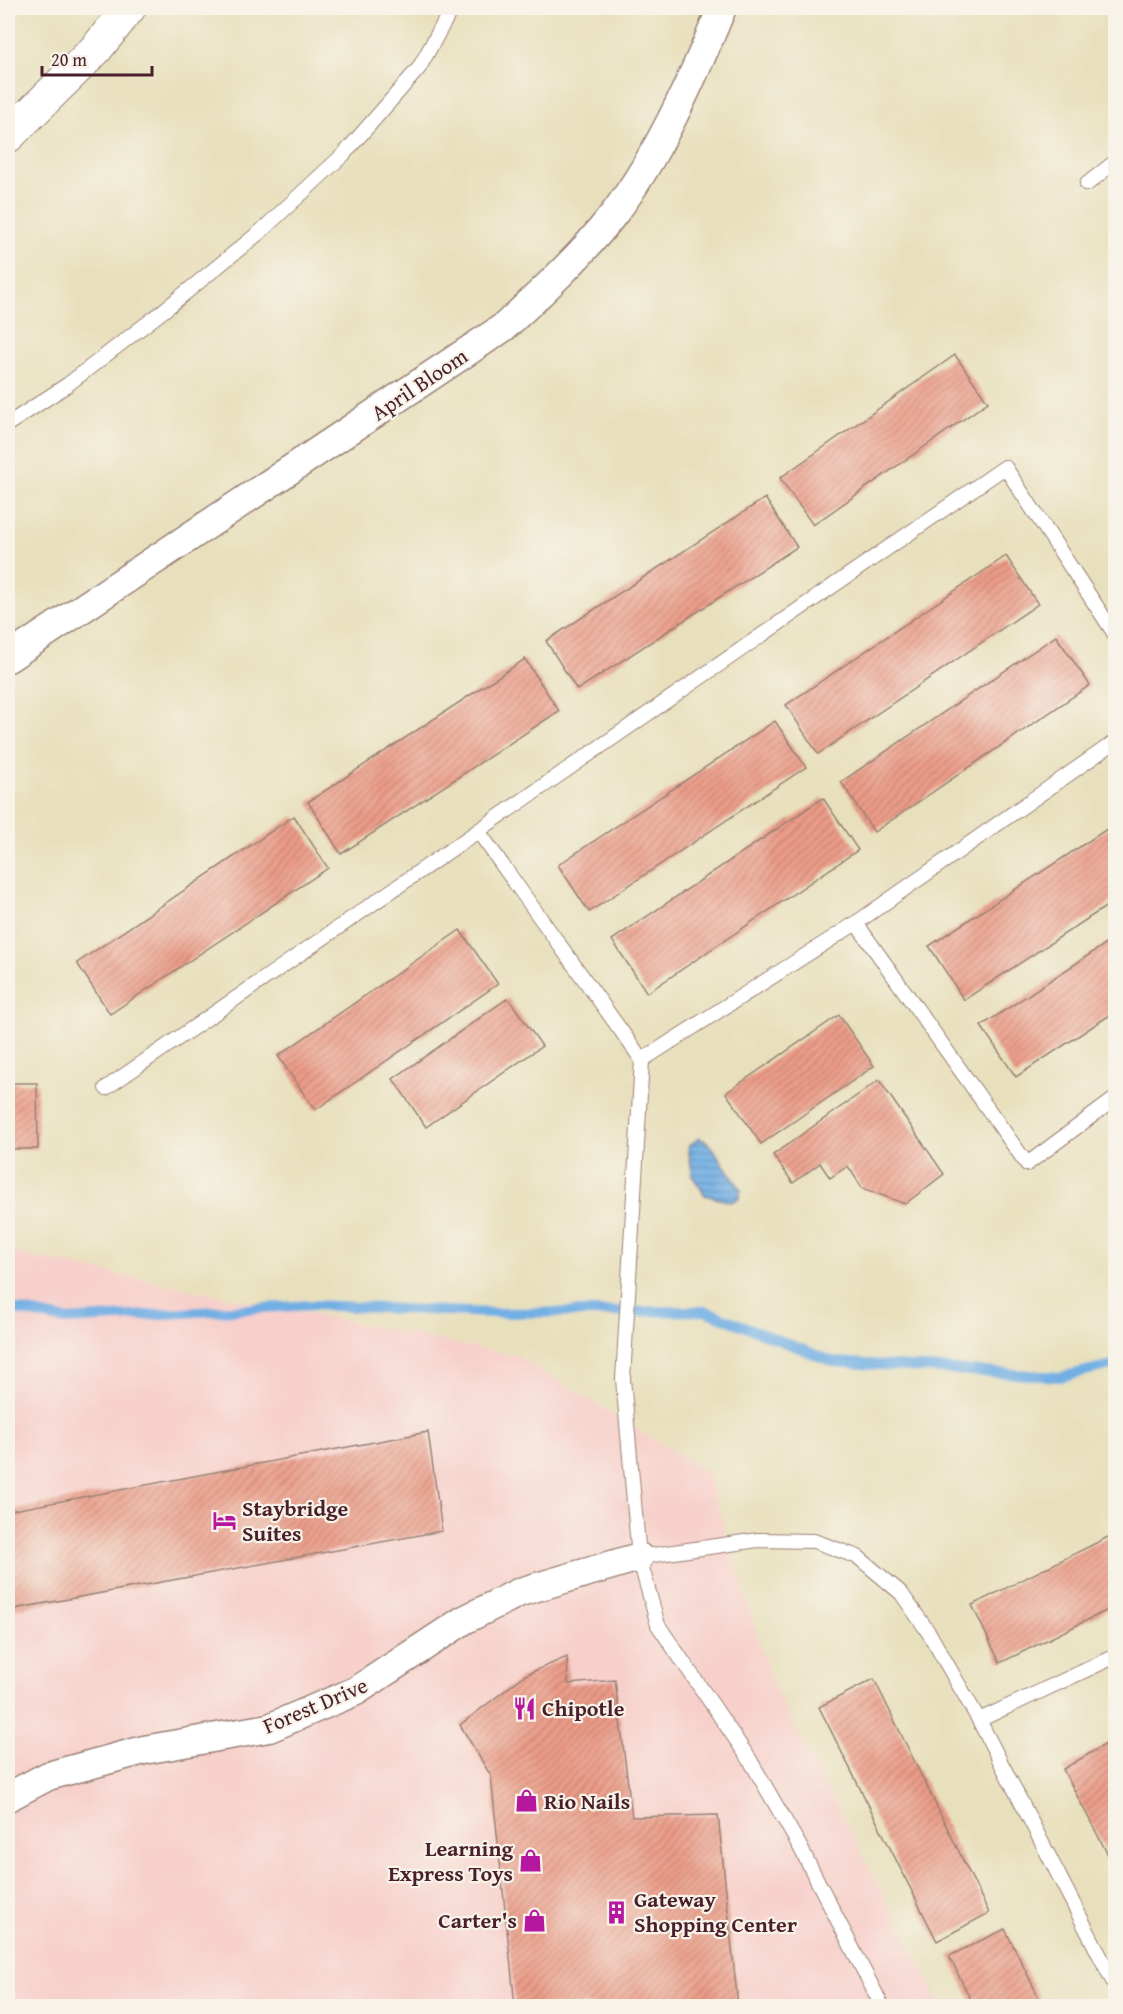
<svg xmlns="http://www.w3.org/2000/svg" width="1123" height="2014" font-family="'Gentium Book Plus',serif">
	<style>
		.built { fill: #f7d0cb }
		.water { fill: url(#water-rules); stroke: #5e6788; stroke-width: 1.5 }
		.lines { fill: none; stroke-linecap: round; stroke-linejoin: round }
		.stream { stroke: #72afe4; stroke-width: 10 }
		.building { fill: url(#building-hatch) }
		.service-casing { stroke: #998074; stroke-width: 16 }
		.minor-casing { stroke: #998074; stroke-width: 31 }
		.tertiary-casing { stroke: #998074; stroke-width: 35 }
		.service { stroke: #fff; stroke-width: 14 }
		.minor { stroke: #fff; stroke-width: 28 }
		.tertiary { stroke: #fff; stroke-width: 33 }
		.labels { text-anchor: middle; stroke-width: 4.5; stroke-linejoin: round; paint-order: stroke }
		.street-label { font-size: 22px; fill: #4a1f2b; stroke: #f7f3e8 }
		.poi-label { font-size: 22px; font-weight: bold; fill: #4a1f2b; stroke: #f7f3e8; text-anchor: start }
	</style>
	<defs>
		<pattern id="water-rules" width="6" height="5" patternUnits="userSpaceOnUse" patternTransform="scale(1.5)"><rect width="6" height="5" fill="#72afe4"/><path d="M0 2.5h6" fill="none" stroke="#608eb9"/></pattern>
		<pattern id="building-hatch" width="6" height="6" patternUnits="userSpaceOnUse" patternTransform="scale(1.5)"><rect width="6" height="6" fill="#ec9c88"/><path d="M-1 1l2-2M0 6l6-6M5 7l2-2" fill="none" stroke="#c17f6f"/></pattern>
	</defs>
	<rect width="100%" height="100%" fill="#f7f3e8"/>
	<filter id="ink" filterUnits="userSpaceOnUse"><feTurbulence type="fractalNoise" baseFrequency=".0167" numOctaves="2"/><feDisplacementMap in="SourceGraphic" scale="12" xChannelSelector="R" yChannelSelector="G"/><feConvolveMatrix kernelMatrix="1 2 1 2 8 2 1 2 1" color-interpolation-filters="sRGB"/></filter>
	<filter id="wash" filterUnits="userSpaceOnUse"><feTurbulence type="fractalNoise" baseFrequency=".008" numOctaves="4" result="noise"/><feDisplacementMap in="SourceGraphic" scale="24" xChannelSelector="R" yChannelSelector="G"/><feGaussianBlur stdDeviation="1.35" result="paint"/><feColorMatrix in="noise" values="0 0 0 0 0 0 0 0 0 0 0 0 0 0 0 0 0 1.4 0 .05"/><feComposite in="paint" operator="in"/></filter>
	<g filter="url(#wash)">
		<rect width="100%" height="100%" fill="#e8e0bd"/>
		<polygon class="built" points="8,1252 517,1356 707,1472 773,1685 942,2006 8,2006"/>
		<polygon class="water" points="699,1138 709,1143 741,1190 739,1198 731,1202 705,1195 693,1177 688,1147"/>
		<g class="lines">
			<polyline class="stream" points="8,1308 66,1320 313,1305 492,1313 706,1311 834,1362 1060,1377 1116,1364"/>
		</g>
		<g id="blocks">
			<g class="building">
				<polygon points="955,355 988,402 813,525 780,478"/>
				<polygon points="765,498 797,547 577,690 546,641"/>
				<polygon points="1006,556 1038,604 818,754 786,705"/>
				<polygon points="1056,636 1090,685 874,832 841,782"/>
				<polygon points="525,659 559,711 341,854 308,802"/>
				<polygon points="775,721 806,767 589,912 558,865"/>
				<polygon points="823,798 858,850 647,993 612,940"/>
				<polygon points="294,816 328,868 110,1014 77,963"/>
				<polygon points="1116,823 1116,900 964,1000 929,946"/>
				<polygon points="460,930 498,984 315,1110 278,1056"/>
				<polygon points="1116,937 1116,1011 1016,1077 981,1026"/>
				<polygon points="508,998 542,1046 426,1127 393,1079"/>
				<polygon points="839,1015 874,1066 761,1144 726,1093"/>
				<polygon points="879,1080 944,1174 905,1204 862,1188 848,1166 830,1178 820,1163 793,1183 773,1155"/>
				<polygon points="8,1083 37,1083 38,1149 8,1149"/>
				<polygon points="428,1432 442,1531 8,1610 8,1511"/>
				<polygon points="1116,1533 1116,1606 1000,1663 972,1605"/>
				<polygon points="567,1657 568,1684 615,1680 632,1817 718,1815 738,2006 515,2006 491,1776 460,1725 525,1675"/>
				<polygon points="874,1679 989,1913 937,1941 819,1707"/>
				<polygon points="1116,1738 1116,1870 1063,1769"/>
				<polygon points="1005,1929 1043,2006 974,2006 949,1956"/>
				<polygon points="822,2002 823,2006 790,2006 790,2005"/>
			</g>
		</g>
	</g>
	<g filter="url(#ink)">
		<use href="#blocks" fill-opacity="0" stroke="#998074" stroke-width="1.5"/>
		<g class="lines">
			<defs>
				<g id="service">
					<polyline points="1087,184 1116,161"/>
					<polyline points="8,424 67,385 163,311 260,232 344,154 419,68 452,8"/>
					<polyline points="478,831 642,1060 623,1379 639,1557 658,1625 750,1760 799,1845 882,2006"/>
					<polyline points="856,923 1027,1164 1116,1098"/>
					<polyline points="642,1060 856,923 1116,741"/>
					<polyline points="106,1088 1005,467 1116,636"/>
					<polyline points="639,1557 758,1540 814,1541 858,1557 901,1593 929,1633 979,1720 1116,1987"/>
					<polyline points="979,1720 1116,1656"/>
				</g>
				<g id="minor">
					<path d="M8,658l496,-331c39,-36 77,-71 109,-112 45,-58 81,-140 109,-207"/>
					<polyline points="8,1797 48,1776 144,1750 269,1728 356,1691 464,1620 520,1592 639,1557"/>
				</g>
				<polyline id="tertiary" points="8,136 96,49 129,8"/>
			</defs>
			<use href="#service" class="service-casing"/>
			<use href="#minor" class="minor-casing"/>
			<use href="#tertiary" class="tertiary-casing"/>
			<use href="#service" class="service"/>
			<use href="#minor" class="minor"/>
			<use href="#tertiary" class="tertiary"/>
		</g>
	</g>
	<defs>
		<symbol id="hotel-bare" viewBox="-9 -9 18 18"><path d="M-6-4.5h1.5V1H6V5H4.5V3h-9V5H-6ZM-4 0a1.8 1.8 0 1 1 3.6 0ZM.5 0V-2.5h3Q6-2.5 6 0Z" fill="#b5179e" stroke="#f7f3e8" stroke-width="2.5" paint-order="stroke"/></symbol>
		<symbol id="restaurant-bare" viewBox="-9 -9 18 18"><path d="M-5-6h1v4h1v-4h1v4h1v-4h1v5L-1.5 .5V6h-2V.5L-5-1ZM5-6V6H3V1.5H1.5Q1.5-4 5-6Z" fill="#b5179e" stroke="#f7f3e8" stroke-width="2.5" paint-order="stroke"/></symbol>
		<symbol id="shop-bare" viewBox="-9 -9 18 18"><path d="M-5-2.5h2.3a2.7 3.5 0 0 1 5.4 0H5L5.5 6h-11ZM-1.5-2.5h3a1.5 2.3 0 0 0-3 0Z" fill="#b5179e" stroke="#f7f3e8" stroke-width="2.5" paint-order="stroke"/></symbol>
		<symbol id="building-bare" viewBox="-9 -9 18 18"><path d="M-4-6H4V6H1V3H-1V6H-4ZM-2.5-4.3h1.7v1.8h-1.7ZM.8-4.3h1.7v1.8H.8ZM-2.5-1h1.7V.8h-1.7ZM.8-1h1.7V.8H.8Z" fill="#b5179e" stroke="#f7f3e8" stroke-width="2.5" paint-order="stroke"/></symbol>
	</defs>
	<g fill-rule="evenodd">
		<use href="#hotel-bare" x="208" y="1504" width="33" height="33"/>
		<use href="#restaurant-bare" x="508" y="1692" width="33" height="33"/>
		<use href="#shop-bare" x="510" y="1784" width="33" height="33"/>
		<use href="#shop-bare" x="514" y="1844" width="33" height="33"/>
		<use href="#building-bare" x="600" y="1896" width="33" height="33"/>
		<use href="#shop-bare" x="518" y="1904" width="33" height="33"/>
	</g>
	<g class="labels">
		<g class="street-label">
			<text transform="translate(419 384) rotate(-34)" y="8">April Bloom</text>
			<text transform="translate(315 1705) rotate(-23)" y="8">Forest Drive</text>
		</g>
		<g class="poi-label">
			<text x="242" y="1516">Staybridge<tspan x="242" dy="25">Suites</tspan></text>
			<text x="542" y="1716">Chipotle</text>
			<text x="544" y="1809">Rio Nails</text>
			<text x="513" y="1856" text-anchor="end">Learning<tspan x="513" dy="25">Express Toys</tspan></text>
			<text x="634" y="1907">Gateway<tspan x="634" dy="25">Shopping Center</tspan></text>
			<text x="517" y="1928" text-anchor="end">Carter's</text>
		</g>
	</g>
	<rect width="1123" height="2014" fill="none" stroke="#f7f3e8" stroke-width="30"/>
	<path d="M42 66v9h110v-9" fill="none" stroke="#4a1f2b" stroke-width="3"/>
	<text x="51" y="66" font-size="18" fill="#4a1f2b" stroke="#f7f3e8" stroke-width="4.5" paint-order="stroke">20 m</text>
</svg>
